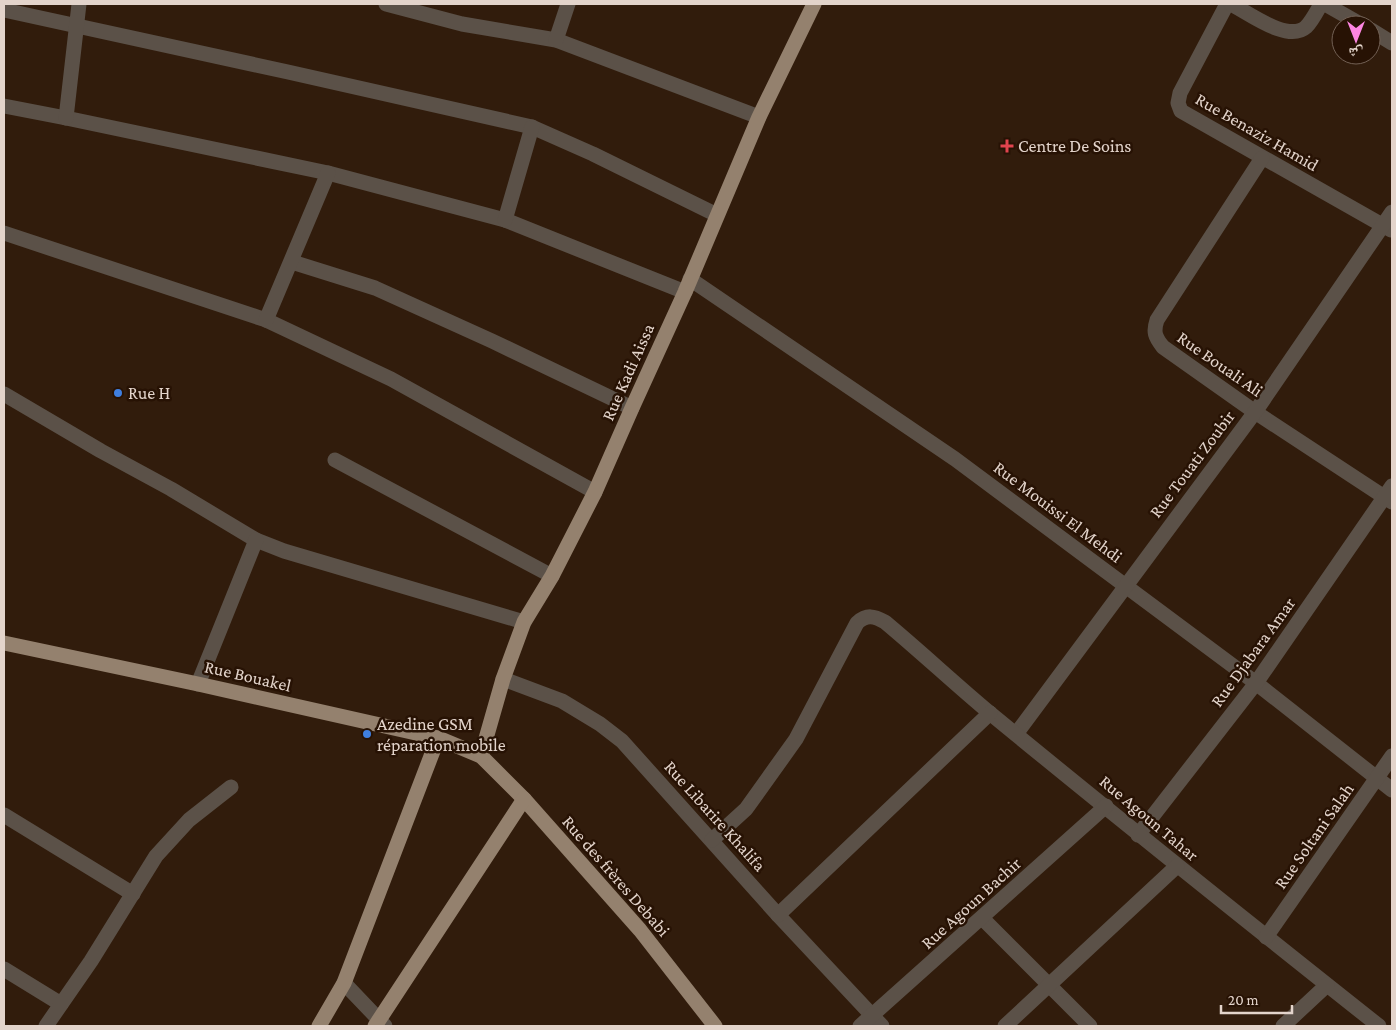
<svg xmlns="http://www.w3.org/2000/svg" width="1396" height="1030" font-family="'Crimson Pro','Noto Naskh Arabic',serif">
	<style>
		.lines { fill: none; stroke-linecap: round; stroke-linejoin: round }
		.minor { stroke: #5b5148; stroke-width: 15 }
		.major { stroke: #94816e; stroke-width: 15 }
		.health-dot { fill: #e0444e; stroke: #271204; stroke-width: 2 }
		.shop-dot { fill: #3f7fe0; stroke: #271204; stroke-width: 2 }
		.labels { text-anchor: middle; stroke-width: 5; stroke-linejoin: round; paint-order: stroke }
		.street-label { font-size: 18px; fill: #e3d4cb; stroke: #271204 }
		.poi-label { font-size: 18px; fill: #e3d4cb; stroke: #271204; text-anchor: start }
	</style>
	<rect width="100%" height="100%" fill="#311c0c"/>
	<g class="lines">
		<g class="minor">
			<polyline points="386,4 462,24 556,40 759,117"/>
			<polyline points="1227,4 1180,93 1178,103 1181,111 1391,230"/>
			<path d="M1231,4c18,9 57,39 75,23 6,-6 11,-16 15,-23"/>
			<polyline points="1325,4 1362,25"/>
			<polyline points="4,10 288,72 532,127 593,154 717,215"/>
			<polyline points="1371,30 1392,43"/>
			<polyline points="556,40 568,4"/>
			<polyline points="4,106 66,118 328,173 505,220 685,292"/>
			<polyline points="66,118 79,4"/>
			<path d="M1262,158l-105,162c-4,12 -2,17 6,27l92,65 137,90"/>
			<polyline points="505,220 532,127"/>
			<polyline points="4,233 266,320 391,379 595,492"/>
			<polyline points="292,262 375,288 492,341 632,408"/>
			<polyline points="690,279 955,459 1256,683 1392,790"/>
			<polyline points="266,320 328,173"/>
			<polyline points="4,394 101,451 171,489 256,540 284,551 524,622"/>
			<polyline points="335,460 552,576"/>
			<polyline points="503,679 562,701 600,724 622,741 778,915 882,1026"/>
			<polyline points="198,684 256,540"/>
			<polyline points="1016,734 1255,412 1392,212"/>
			<polyline points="4,815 133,894"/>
			<polyline points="1138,835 1256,683 1392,486"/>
			<path d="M712,840l34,-31 50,-70 61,-116c10,-9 17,-7 28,-1 36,30 70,62 106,92 128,105 258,209 388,312"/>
			<polyline points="778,915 990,713"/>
			<polyline points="982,918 1090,1026"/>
			<polyline points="1266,937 1392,756"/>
			<polyline points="4,969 61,1004"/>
			<polyline points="344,983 385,1026"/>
			<polyline points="46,1026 91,961 156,856 189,820 231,787"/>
			<polyline points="860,1026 1106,806"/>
			<polyline points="1005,1026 1177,866"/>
			<polyline points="1283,1026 1327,985"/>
		</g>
		<g class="major">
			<polyline points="4,643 198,684 438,738 481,756 524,799 640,930 715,1026"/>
			<polyline points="481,756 503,679 524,622 552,576 595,492 632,408 685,292 759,117 814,4"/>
			<polyline points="319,1026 344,983 438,738"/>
			<polyline points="375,1026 524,799"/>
		</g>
	</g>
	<path class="health-dot" d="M1004.5 138.5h5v5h5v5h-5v5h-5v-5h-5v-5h5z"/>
	<g class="shop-dot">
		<circle cx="118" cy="393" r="5"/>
		<circle cx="367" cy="734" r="5"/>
	</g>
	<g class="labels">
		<g class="street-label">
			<text transform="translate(1257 132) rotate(30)" y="6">Rue Benaziz Hamid</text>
			<text transform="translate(1220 364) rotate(35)" y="6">Rue Bouali Ali</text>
			<text transform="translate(628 372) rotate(-66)" y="6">Rue Kadi Aissa</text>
			<text transform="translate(1192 464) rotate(-53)" y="6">Rue Touati Zoubir</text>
			<text transform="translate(1058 512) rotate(37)" y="6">Rue Mouissi El Mehdi</text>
			<text transform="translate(1253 652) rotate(-54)" y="6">Rue Djabara Amar</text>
			<text transform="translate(248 676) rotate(13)" y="6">Rue Bouakel</text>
			<text transform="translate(715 816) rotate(48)" y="6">Rue Libarire Khalifa</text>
			<text transform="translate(1149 818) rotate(40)" y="6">Rue Agoun Tahar</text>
			<text transform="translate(1314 836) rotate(-55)" y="6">Rue Soltani Salah</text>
			<text transform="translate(616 876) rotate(49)" y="6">Rue des frères Debabi</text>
			<text transform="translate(971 903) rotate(-42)" y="6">Rue Agoun Bachir</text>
		</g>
		<g class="poi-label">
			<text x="1018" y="152">Centre De Soins</text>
			<text x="128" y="399">Rue H</text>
			<text x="377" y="730">Azedine GSM<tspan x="377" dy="21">réparation mobile</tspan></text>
		</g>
	</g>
	<rect width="1396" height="1030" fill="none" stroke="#e3d4cb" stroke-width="10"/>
	<g transform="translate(1356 40) rotate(180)"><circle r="24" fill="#271204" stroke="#726054"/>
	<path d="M0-4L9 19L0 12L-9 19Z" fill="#fd86e2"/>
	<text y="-8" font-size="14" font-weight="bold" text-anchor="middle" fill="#e3d4cb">ش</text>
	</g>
	<path d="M1221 1005v8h71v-8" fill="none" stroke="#e3d4cb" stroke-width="2.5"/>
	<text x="1228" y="1005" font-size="15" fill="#e3d4cb" stroke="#271204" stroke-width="4" paint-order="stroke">20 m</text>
</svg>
